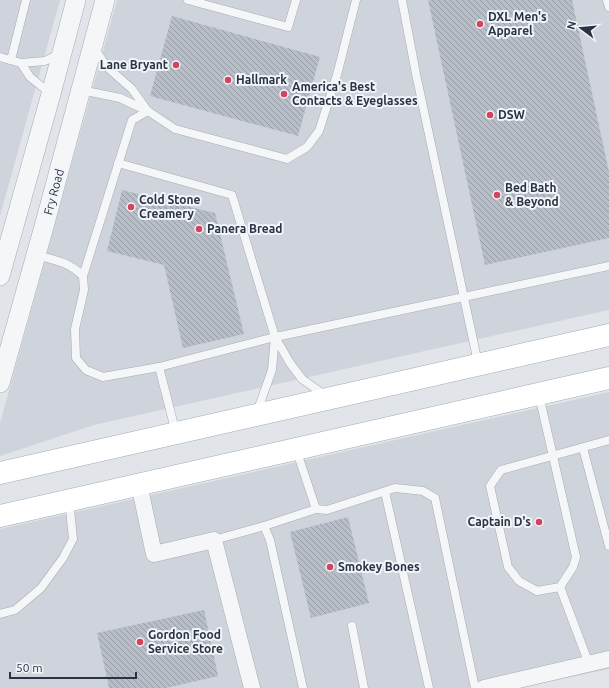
<svg xmlns="http://www.w3.org/2000/svg" width="609" height="688" font-family="Ubuntu,sans-serif">
	<style>
		.built { fill: #cfd4dc }
		.building { fill: url(#building-back-hatch) }
		.lines { fill: none; stroke-linecap: round; stroke-linejoin: round }
		.service-casing { stroke: #a6acb5; stroke-width: 9 }
		.minor-casing { stroke: #a6acb5; stroke-width: 17 }
		.tertiary-casing { stroke: #a6acb5; stroke-width: 20 }
		.primary-casing { stroke: #a0aab6; stroke-width: 23 }
		.service { stroke: #f4f6f8; stroke-width: 8 }
		.minor { stroke: #f4f6f8; stroke-width: 16 }
		.tertiary { stroke: #f4f6f8; stroke-width: 19 }
		.primary { stroke: #fff; stroke-width: 22 }
		.poi-dot { fill: #d3435d; stroke: #f1f4f8; stroke-width: 1.5 }
		.labels { text-anchor: middle; stroke-width: 4; stroke-linejoin: round; paint-order: stroke }
		.poi-label { font-size: 12px; font-weight: bold; fill: #293343; stroke: #f1f4f8; text-anchor: start }
		.street-label { font-size: 12px; fill: #293343; stroke: #f1f4f8 }
	</style>
	<defs>
		<pattern id="building-back-hatch" width="6" height="6" patternUnits="userSpaceOnUse"><rect width="6" height="6" fill="#b8bec8"/><path d="M-1 5l2 2M0 0l6 6M5-1l2 2" fill="none" stroke="#969ba4"/></pattern>
	</defs>
	<rect width="100%" height="100%" fill="#e1e5ea"/>
	<g class="built">
		<polygon points="0,0 60,0 0,216"/>
		<polygon points="117,0 609,0 609,310 94,425 0,456 0,423"/>
		<polygon points="609,392 609,669 519,688 0,688 0,529"/>
	</g>
	<g class="building">
		<polygon points="428,0 572,0 609,172 609,238 485,265"/>
		<polygon points="172,16 320,57 298,136 150,96"/>
		<polygon points="122,190 215,213 244,334 183,348 164,265 107,251"/>
		<polygon points="348,517 369,603 311,618 290,532"/>
		<polygon points="204,610 218,676 166,688 109,688 97,633"/>
	</g>
	<g class="lines">
		<defs>
			<g id="service">
				<polyline points="188,0 288,27 296,0"/>
				<polyline points="402,0 416,74 478,363"/>
				<polyline points="607,0 609,7"/>
				<polyline points="94,48 107,67 132,89 147,110"/>
				<polyline points="0,57 21,63 45,61 61,53"/>
				<polyline points="11,60 26,0"/>
				<polyline points="21,63 30,77 51,94"/>
				<polyline points="81,90 120,98 148,111 175,129 287,159 307,147 319,131 337,75 356,0"/>
				<polyline points="118,163 232,195 275,337 290,363 302,379 326,396"/>
				<path d="M36,255c19,5 33,7 47,21l1,14 -9,39 1,29 10,12 17,7 56,-10 112,-29 338,-72"/>
				<polyline points="83,276 132,120 148,111"/>
				<polyline points="159,367 176,433"/>
				<polyline points="539,395 576,557 573,567 560,587 537,591 519,581 508,567 490,486 501,470 609,440"/>
				<polyline points="257,412 272,370 275,337"/>
				<polyline points="583,448 609,546"/>
				<polyline points="296,449 316,509 327,510 395,488 423,491 435,498 475,688"/>
				<polyline points="385,492 429,688"/>
				<polyline points="264,526 316,509"/>
				<polyline points="214,540 264,526 270,540 303,688"/>
				<polyline points="560,587 589,664"/>
				<polyline points="0,614 15,610 41,588 63,558 73,539 69,500"/>
				<polyline points="352,626 364,688"/>
			</g>
			<g id="minor">
				<polyline points="139,484 154,554 214,540 252,688"/>
				<polyline points="484,688 609,659"/>
			</g>
			<g id="tertiary">
				<polyline points="0,276 51,94 76,0"/>
				<polyline points="0,383 45,223 105,0"/>
			</g>
			<g id="primary">
				<polyline points="0,473 609,335"/>
				<polyline points="0,516 609,378"/>
			</g>
		</defs>
		<use href="#service" class="service-casing"/>
		<use href="#minor" class="minor-casing"/>
		<use href="#tertiary" class="tertiary-casing"/>
		<use href="#primary" class="primary-casing"/>
		<use href="#service" class="service"/>
		<use href="#minor" class="minor"/>
		<use href="#tertiary" class="tertiary"/>
		<use href="#primary" class="primary"/>
	</g>
	<g class="poi-dot">
		<circle cx="480" cy="24" r="4"/>
		<circle cx="176" cy="65" r="4"/>
		<circle cx="228" cy="80" r="4"/>
		<circle cx="284" cy="94" r="4"/>
		<circle cx="490" cy="115" r="4"/>
		<circle cx="497" cy="195" r="4"/>
		<circle cx="131" cy="207" r="4"/>
		<circle cx="199" cy="229" r="4"/>
		<circle cx="539" cy="522" r="4"/>
		<circle cx="330" cy="567" r="4"/>
		<circle cx="140" cy="642" r="4"/>
	</g>
	<g class="labels">
		<g class="poi-label">
			<text x="488" y="21">DXL Men's<tspan x="488" dy="14">Apparel</tspan></text>
			<text x="168" y="69" text-anchor="end">Lane Bryant</text>
			<text x="236" y="84">Hallmark</text>
			<text x="292" y="91">America's Best<tspan x="292" dy="14">Contacts &amp; Eyeglasses</tspan></text>
			<text x="498" y="119">DSW</text>
			<text x="505" y="192">Bed Bath<tspan x="505" dy="14">&amp; Beyond</tspan></text>
			<text x="139" y="204">Cold Stone<tspan x="139" dy="14">Creamery</tspan></text>
			<text x="207" y="233">Panera Bread</text>
			<text x="531" y="526" text-anchor="end">Captain D's</text>
			<text x="338" y="571">Smokey Bones</text>
			<text x="148" y="639">Gordon Food<tspan x="148" dy="14">Service Store</tspan></text>
		</g>
		<g class="street-label">
			<text transform="translate(54 192) rotate(-75)" y="4">Fry Road</text>
		</g>
	</g>
	<g transform="translate(581 28) rotate(286)" stroke="#f1f4f8" stroke-width="3" paint-order="stroke">
	<path d="M0-3L7 15L0 10L-7 15Z" fill="#293343"/>
	<text y="-6" font-size="11" font-weight="bold" text-anchor="middle" fill="#293343">N</text>
	</g>
	<path d="M10 672v6h126v-6" fill="none" stroke="#293343" stroke-width="2"/>
	<text x="16" y="672" font-size="12" fill="#293343" stroke="#f1f4f8" stroke-width="3" paint-order="stroke">50 m</text>
</svg>
